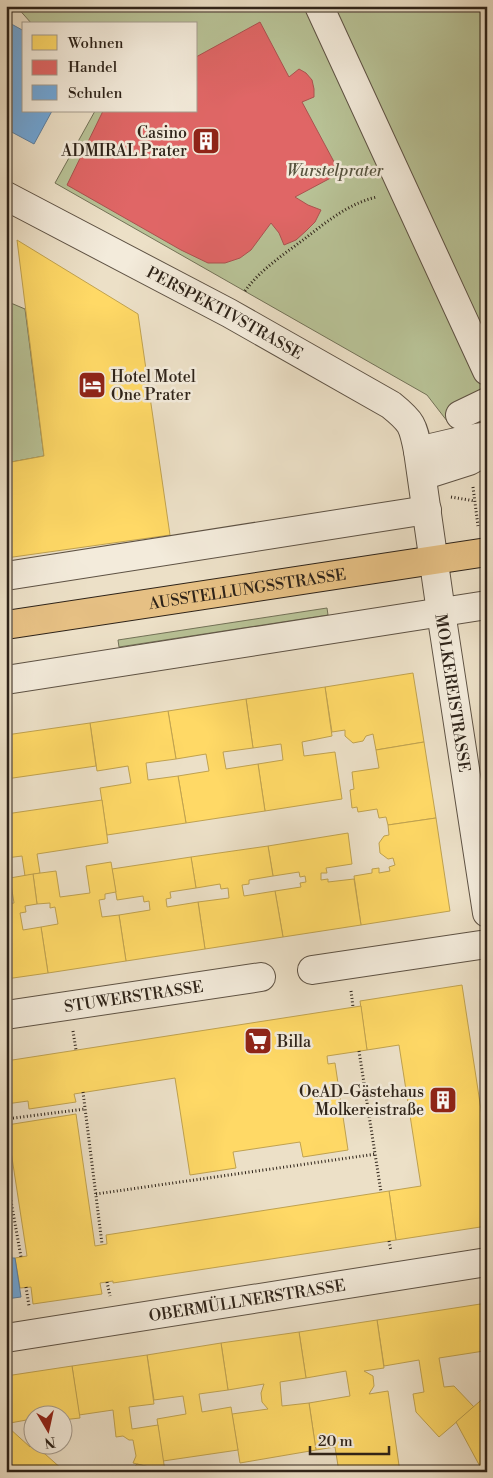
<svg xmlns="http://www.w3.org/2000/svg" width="493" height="1478" font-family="'Libre Bodoni',serif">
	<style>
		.green { fill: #b8c296; stroke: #737258 }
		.homes { fill: #ffd966; stroke: #c0a24f }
		.shops { fill: #e06666; stroke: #ab524f }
		.schools { fill: #6fa8dc; stroke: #5c80a2 }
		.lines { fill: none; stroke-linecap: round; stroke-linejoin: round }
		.minor-casing { stroke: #5e5244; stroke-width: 30 }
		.major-casing { stroke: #2e2319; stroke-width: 30 }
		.path { stroke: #2e2319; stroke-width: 3; stroke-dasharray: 1 2.5; stroke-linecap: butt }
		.minor { stroke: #f3ebdb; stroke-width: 28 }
		.major { stroke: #e6c084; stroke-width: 28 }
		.labels { text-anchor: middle; stroke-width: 5; stroke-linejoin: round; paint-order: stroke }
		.poi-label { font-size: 16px; fill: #2e2319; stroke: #f3ebdb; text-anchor: end }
		.park-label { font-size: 16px; font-style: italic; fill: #57533e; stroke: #f3ebdb }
		.street-label { font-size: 16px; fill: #2e2319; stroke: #f3ebdb }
	</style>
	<rect width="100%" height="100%" fill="#ece0c7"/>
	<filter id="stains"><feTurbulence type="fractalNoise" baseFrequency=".004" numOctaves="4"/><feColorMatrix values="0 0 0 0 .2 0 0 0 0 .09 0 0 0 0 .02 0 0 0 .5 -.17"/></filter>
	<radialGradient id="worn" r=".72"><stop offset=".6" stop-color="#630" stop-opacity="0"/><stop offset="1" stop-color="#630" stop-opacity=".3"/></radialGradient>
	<g class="green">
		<polygon points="16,6 487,6 487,467 481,465 427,395 55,183 95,111 196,111 196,24 32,24"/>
		<polygon points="6,301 25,309 44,456 6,463"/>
		<polygon points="327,608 328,615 119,647 118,640"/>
	</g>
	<g class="homes">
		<polygon points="17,240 138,314 170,535 6,558 6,463 44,456"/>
		<polygon points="413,673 424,742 376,750 373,734 366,736 363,741 353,743 345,736 345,730 332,732 325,687"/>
		<polygon points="325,687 332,736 302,742 304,756 335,752 342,799 265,811 258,764 283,760 281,744 253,748 246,699"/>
		<polygon points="246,699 253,748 223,752 226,769 258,764 265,811 186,823 178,776 209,771 206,754 176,759 168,711"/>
		<polygon points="168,711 176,759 146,763 148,780 178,776 186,823 107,835 100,788 131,783 128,766 97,771 90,723"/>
		<polygon points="90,723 96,766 6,779 6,735"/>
		<polygon points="424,742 436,818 388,825 386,817 379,818 377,809 358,812 357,807 352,808 350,790 354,789 352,772 379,768 376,750"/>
		<polygon points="102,800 108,843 37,854 40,873 25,876 22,856 6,858 6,814"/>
		<polygon points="436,818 450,911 361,925 354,876 372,873 372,869 379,868 379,873 390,871 389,867 395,865 393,858 388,859 380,853 379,843 384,836 389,835 388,825"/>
		<polygon points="348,833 352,864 326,868 327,873 321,873 321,880 328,879 328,882 354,879 361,925 283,937 275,891 301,887 300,883 306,882 305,876 300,877 299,872 273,876 268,846"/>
		<polygon points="268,846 273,876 249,880 249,884 242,885 244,896 275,891 283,937 205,949 198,902 229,898 228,888 221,889 220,884 196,888 191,857"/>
		<polygon points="191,857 196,888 170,892 171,898 166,899 167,907 198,902 205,949 126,961 119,915 150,910 149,901 144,902 143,896 117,900 112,869"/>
		<polygon points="111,862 116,892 105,894 105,899 99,900 102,917 119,915 126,961 48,973 41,927 58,924 55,907 50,908 50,903 37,904 33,874 56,871 60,897 90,893 86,866"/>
		<polygon points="33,874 37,904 25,906 26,912 20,913 23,930 41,927 48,973 6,979 6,904 14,903 10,878"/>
		<polygon points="462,985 487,1149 487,1226 396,1240 389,1191 421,1186 399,1045 367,1050 360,1001"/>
		<polygon points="361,1006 367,1050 327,1056 328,1064 335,1063 348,1150 303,1157 300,1142 233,1152 236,1168 190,1175 175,1078 74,1094 76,1102 29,1109 28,1101 6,1104 6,1061"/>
		<polygon points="76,1114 95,1246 107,1244 106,1235 389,1191 396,1240 113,1283 113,1281 100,1283 102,1294 33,1304 31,1287 20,1288 15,1258 27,1256 7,1125"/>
		<polygon points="487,1303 487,1357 484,1351 439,1358 444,1387 454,1386 474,1407 439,1437 416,1412 413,1394 424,1392 419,1360 384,1366 377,1320"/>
		<polygon points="377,1320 384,1368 364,1371 373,1376 374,1386 369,1394 388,1391 400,1472 339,1472 335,1447 316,1450 309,1403 350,1396 346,1371 306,1378 299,1332"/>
		<polygon points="299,1332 306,1378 280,1382 282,1406 309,1403 316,1450 240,1463 232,1414 268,1409 262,1402 261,1393 264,1384 228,1390 221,1343"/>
		<polygon points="221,1343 228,1390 199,1394 202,1412 231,1407 238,1450 163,1461 157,1419 186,1414 183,1396 154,1400 147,1355"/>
		<polygon points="147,1355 154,1404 129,1407 132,1429 158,1425 165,1471 133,1463 136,1456 133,1440 129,1440 123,1436 116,1437 113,1410 79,1415 72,1366"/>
		<polygon points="72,1366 80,1418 62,1420 62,1416 32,1416 32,1419 10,1423 9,1428 30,1447 32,1444 32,1446 36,1446 63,1470 62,1472 6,1472 6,1376"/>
		<polygon points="487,1395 487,1472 483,1472 456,1422"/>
		<polygon points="137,1464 165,1471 130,1472"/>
	</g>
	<polygon class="shops" points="260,22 289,77 299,69 306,73 312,80 314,89 314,97 302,102 340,173 295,197 308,205 321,210 315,222 306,231 296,240 284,245 279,233 271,223 251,250 240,258 225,263 208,263 181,250 67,185 103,111 196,111 196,57"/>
	<g class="schools">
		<polygon points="6,21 24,31 24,111 52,111 34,144 6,129"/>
		<polygon points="11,1254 12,1258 15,1258 21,1297 6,1299 6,1255"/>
	</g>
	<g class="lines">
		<defs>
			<g id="minor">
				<polyline points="319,6 487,371"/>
				<path id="s1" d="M6,196l223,117 162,92c21,17 22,20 27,46l23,161 46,301"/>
				<polyline points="460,415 487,402"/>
				<polyline points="418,451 465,440 487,436"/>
				<polyline points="422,476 469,461 487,451"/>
				<polyline points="6,576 427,510"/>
				<polyline points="6,680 487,605"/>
				<polyline points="312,970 487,944"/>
				<path id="s2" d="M6,1015l255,-38"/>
				<path id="s3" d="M6,1338l481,-76"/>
			</g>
			<g id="major">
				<path id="s4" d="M6,625l481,-73"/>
			</g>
		</defs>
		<use href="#minor" class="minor-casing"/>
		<use href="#major" class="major-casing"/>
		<g class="path">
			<path d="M245,291c15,-21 38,-36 58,-51 22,-17 46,-37 74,-43"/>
			<polyline points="473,487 478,526"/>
			<polyline points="451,497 475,501"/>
			<polyline points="351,991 353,1007"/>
			<polyline points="73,1031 76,1050"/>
			<polyline points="359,1051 381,1192"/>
			<polyline points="83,1092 102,1244"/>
			<polyline points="6,1119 85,1109"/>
			<polyline points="6,1173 21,1257"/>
			<polyline points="96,1194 376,1154"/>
			<polyline points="389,1241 391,1251"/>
			<polyline points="107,1282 110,1296"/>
			<polyline points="26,1287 29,1306"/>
		</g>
		<use href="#minor" class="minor"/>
		<use href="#major" class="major"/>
	</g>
	<defs>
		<symbol id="building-square" viewBox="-11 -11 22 22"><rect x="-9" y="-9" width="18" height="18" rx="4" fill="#8f2418" stroke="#f3ebdb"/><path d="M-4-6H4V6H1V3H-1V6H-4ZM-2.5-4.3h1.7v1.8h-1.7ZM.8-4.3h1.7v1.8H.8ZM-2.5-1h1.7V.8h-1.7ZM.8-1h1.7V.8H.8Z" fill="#fff"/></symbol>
		<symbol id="hotel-square" viewBox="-11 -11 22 22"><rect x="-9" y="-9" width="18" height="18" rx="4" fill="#8f2418" stroke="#f3ebdb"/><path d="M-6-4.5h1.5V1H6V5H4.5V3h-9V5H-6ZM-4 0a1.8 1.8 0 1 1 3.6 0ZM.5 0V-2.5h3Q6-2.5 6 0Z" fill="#fff"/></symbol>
		<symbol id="supermarket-square" viewBox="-11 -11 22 22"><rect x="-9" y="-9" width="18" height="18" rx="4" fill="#8f2418" stroke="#f3ebdb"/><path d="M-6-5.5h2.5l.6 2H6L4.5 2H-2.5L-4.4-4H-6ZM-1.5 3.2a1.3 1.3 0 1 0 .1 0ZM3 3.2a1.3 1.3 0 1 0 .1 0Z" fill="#fff"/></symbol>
	</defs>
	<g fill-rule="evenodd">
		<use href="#building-square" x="190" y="125" width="32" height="32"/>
		<use href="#hotel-square" x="76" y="369" width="32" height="32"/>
		<use href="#supermarket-square" x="242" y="1025" width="32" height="32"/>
		<use href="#building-square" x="427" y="1084" width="32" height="32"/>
	</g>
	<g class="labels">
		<g class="poi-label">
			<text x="187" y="138">Casino<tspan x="187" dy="18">ADMIRAL Prater</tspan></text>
			<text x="111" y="382" text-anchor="start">Hotel Motel<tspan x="111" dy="18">One Prater</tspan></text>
			<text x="277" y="1047" text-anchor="start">Billa</text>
			<text x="424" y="1097">OeAD-Gästehaus<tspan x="424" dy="18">Molkereistraße</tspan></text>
		</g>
		<g class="park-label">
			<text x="335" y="176">Wurstelprater</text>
		</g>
		<g class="street-label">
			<text dy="6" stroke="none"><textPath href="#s1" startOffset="248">PERSPEKTIVSTRASSE</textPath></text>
			<text dy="6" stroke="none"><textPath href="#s4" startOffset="244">AUSSTELLUNGSSTRASSE</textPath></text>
			<text dy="6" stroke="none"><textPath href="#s1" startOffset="738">MOLKEREISTRASSE</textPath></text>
			<text dy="6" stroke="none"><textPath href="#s2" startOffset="129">STUWERSTRASSE</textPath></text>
			<text dy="6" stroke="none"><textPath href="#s3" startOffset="244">OBERMÜLLNERSTRASSE</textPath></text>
		</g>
	</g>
	<rect width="493" height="1478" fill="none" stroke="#ece0c7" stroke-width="25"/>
	<rect x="8" y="8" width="478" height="1463" fill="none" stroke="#2e2319" stroke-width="2.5"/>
	<rect x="12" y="12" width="468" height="1453" fill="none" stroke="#2e2319"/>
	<rect x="22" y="22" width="175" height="90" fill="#f3ebdb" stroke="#a49b8d"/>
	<rect x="32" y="35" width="25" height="15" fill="#ffd966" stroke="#a49b8d"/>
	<text x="68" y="48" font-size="15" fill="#2e2319">Wohnen</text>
	<rect x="32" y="60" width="25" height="15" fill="#e06666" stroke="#a49b8d"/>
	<text x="68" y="72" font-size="15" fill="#2e2319">Handel</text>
	<rect x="32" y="85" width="25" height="15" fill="#6fa8dc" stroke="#a49b8d"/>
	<text x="68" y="98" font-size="15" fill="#2e2319">Schulen</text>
	<g transform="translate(48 1430) rotate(171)"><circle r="24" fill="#f3ebdb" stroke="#a49b8d"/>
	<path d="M0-4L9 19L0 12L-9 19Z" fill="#8f2418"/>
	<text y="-8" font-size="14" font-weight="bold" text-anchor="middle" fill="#2e2319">N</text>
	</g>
	<path d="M310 1446v8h79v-8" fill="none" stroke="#2e2319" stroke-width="2.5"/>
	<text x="318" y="1446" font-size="15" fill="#2e2319" stroke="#f3ebdb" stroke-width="4" paint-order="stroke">20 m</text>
	<rect width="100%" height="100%" filter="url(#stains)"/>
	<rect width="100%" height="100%" fill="url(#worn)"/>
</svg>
